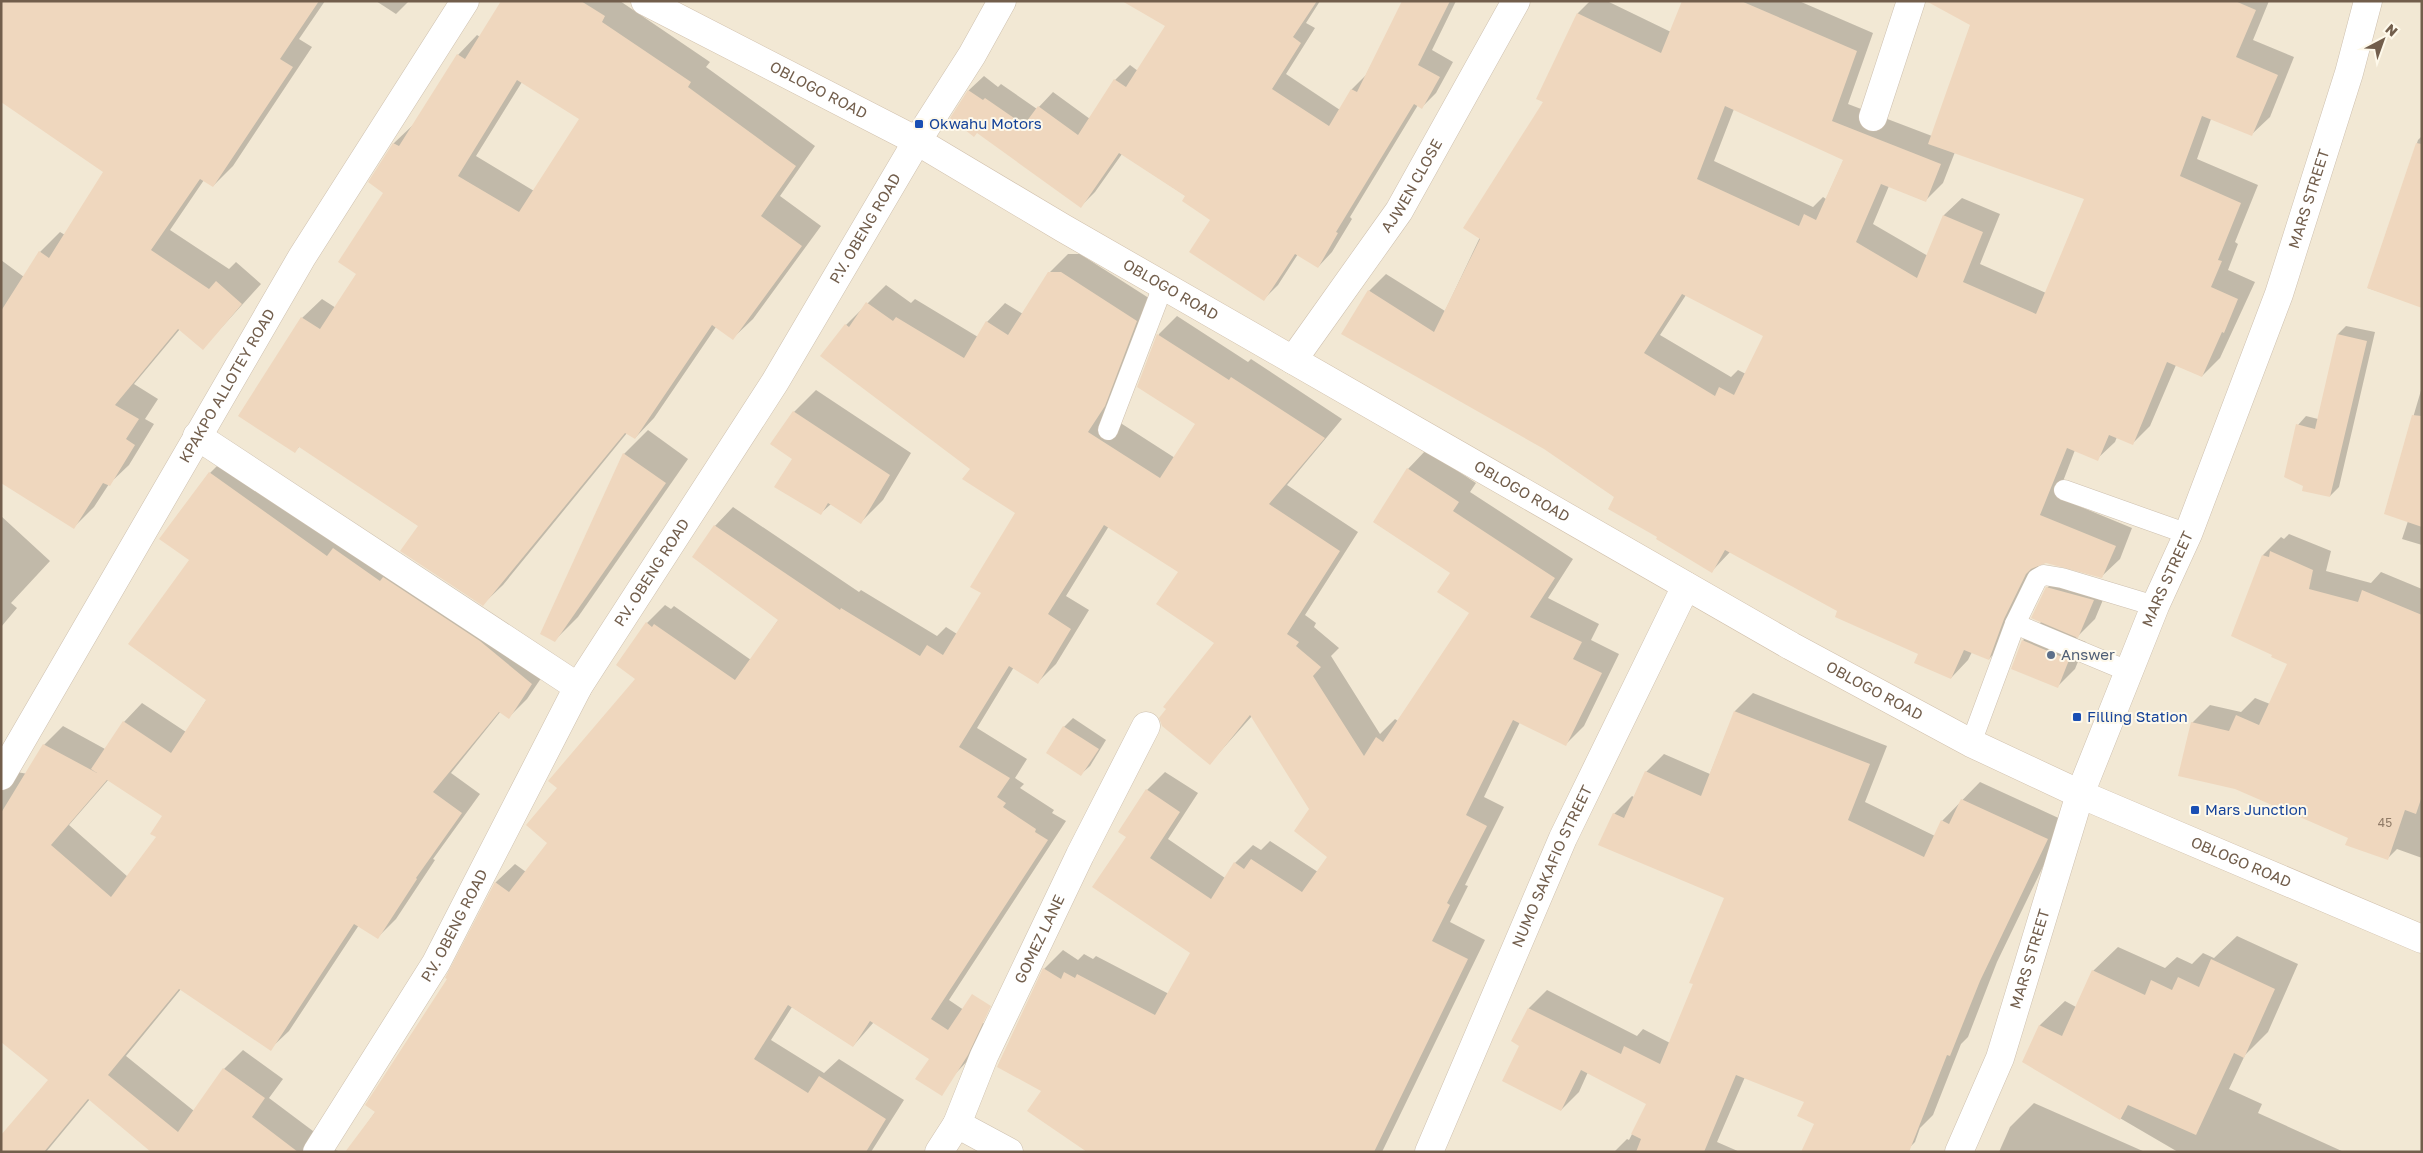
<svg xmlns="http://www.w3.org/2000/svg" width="2423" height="1153" font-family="'Golos Text',sans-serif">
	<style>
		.residential { fill: #f2e8d4 }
		.shadow { fill: #0003; fill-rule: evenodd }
		.building { fill: #efd7be; fill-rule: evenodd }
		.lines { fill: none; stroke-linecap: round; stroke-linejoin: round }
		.service-casing { stroke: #cec0af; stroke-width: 21 }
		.minor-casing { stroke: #cec0af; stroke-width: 29 }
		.tertiary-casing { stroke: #cec0af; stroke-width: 29 }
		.secondary-casing { stroke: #d1c0ac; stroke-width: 29 }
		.service { stroke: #fff; stroke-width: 20 }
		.minor { stroke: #fff; stroke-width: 28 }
		.tertiary { stroke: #fff; stroke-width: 28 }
		.secondary { stroke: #fff; stroke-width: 28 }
		.transit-dot { fill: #1a4fb4; stroke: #fef9eb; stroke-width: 2 }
		.service-dot { fill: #5c6f8a; stroke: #fef9eb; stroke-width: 2 }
		.labels { text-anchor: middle; stroke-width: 4; stroke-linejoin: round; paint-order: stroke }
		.number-label { font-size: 12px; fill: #917c68 }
		.street-label { font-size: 15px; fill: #725e4c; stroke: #fef9eb }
		.transit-label { font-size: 15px; fill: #164399; stroke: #fef9eb; text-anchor: start }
		.service-label { font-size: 15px; fill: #4e5e75; stroke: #fef9eb; text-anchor: start }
	</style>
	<rect width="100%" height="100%" fill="#fbf5e5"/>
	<rect class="residential" x="1" y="1" width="2421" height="1151"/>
	<g class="shadow">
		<polygon points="1,1 325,1 299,39 312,47 233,166 213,186 204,180 170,230 229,269 236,262 261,284 203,348 180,329 134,384 158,399 145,419 154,424 129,465 109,484 94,507 74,527 1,481 1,260 24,277 40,252 60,232 65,235 105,172"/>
		<polygon points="376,1 409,1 396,14"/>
		<path d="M502,1h118l90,61 -4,5 109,79 -35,50 41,30 -68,93 -20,19 -17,-11 -62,91 -19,20 -8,-5 -124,152 -20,19 -64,-78 -119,-80 -5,5 7,-133 20,-19 14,9 22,-34 27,-81 -15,-11 24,-39 20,-19 44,-69 19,-20 3,2zM522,82l59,36 -47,73 -58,-35z"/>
		<polygon points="1147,1 1320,1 1306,23 1315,28 1286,74 1340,110 1352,89 1366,75 1404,1 1456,1 1432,50 1453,62 1436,93 1422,107 1418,105 1350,217 1352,219 1332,252 1318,267 1298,254 1278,285 1264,299 1212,219 1186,196 1122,154 1095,192 1081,206 977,132 952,118 969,90 984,76 998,87 1001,84 1037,109 1053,92 1090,119 1115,80 1130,65 1138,71 1167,26"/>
		<path d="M1590,1h17l64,31 12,-31h116l74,32 -25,71 84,32 39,-112 -16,-23h314l-16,39 41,17 -24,60 -18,17 -41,-15 -14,40 61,26 -23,57 3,2 -10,26 27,12 -35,76 -18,18 -26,-11 -26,61 -17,17 -16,-6 -2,5 -18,17 -22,-9 -18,47 75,31 -12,31 -18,17 -56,-14 -7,3 -18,35 -15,41 -17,18 -17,-7 -4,8 -17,18 -31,-24 -190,-102 -18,19 -53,-35 -43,-40 -247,-205 17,-17 59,37 99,-209 -6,-4 40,-85zM1734,109l110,50 -18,40 -3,-2 -10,10 -99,-46zM1955,152l131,47 -40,94 -66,-29 20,-50 -38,-16 -18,17 -16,41 -55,-32 16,-38 36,15 18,-18zM1686,295l79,41 -19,38 -8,-4 -7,7 -71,-42z"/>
		<polygon points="2422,136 2422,306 2368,288 2418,140"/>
		<polygon points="1068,254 1080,254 1155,302 1105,413 1175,458 1197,424 1139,386 1159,334 1177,316 1248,362 1251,359 1342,419 1287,485 1358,532 1305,615 1316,623 1314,627 1339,648 1331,656 1380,734 1395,719 1398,721 1471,612 1451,572 1374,522 1408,469 1426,450 1476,483 1470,492 1573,559 1548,598 1599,624 1591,640 1619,654 1584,726 1566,744 1520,722 1484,797 1504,807 1465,885 1468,886 1450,922 1485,940 1382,1152 1085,1152 1086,1150 1043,1090 998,1066 1044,969 1063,950 1078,960 1084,954 1093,959 1096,956 1169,994 1192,952 1128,836 1147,790 1165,772 1198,793 1168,839 1225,878 1235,863 1253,845 1261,850 1270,841 1318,872 1329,857 1310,809 1252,716 1210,763 1216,643 1180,572 1109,526 1066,596 1089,610 1056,664 1038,682 1014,667 977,728 1027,759 1015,778 1024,784 1020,788 1054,810 1052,813 1066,821 949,1000 989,1027 974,1054 956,1073 874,1022 853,1046 792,1007 771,1040 824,1073 839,1059 904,1100 871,1152 347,1152 376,1111 449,978 447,977 496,882 515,864 526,872 548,843 559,788 637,678 647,623 665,605 671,609 674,606 751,660 779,619 715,526 733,507 859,592 861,590 937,636 946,627 957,634 983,593 1017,512 971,468 846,325 886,285 911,303 915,299 978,337 987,322 1005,303 1023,314 1049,273"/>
		<polygon points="2346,326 2375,332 2339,487 2330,496 2304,485 2298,425 2306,416 2318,419 2338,334"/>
		<polygon points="2422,387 2422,545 2402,539 2408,521 2385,513"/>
		<polygon points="816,390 911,453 883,500 861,522 831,504 821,513 794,458 794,412"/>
		<polygon points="648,430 688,459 578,617 555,640 542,633 624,454"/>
		<path d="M229,454l321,211 -23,34 -18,18 -8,-6 -50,62 29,21 -47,65 2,1 -39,59 -18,18 -19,-12 -70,106 -19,18 -89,-60 -55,67 68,55 30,-42 19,-19 40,29 -14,19 52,39 6,10 14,5h-188l-63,-53 -44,53h-45l48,-72 -48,-48v-275l10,14 17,3 16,-29 19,-19 42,23 19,-27 18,-19 44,29 21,-33 -16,-139 19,-87zM109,779l55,37 -6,21 -30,40 -59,-52z"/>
		<polygon points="1,516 50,561 11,603 17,608 1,627"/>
		<polygon points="2289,534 2331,551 2326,571 2371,583 2381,572 2422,589 2422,858 2397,849 2388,858 2349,837 2192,723 2210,705 2241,712 2255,698 2270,704 2288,664 2263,555 2281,537 2284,539"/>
		<polygon points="2065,571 2110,583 2095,619 2076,638 2086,642 2075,669 2057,687 2023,640 2042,621 2047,588"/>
		<polygon points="1753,693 1887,746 1865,802 1935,836 1942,821 1980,782 2065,821 1997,962 1968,1037 1961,1044 1933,1115 1920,1128 1915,1142 1905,1152 1816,1123 1805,1101 1745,1077 1717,1142 1740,1152 1614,1152 1627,1139 1629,1140 1648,1103 1588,1072 1579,1092 1561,1110 1521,1045 1513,1041 1529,1008 1547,990 1637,1036 1643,1029 1670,1043 1695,984 1726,897 1614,814 1632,796 1634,797 1646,772 1664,754 1710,774 1735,711"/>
		<polygon points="1073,718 1106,740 1090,766 1081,774 1064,727"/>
		<polygon points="2237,936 2298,964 2268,1032 2245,1055 2229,1089 2262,1104 2258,1113 2344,1152 2178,1152 2024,1062 2040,1025 2065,1001 2076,1007 2093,971 2118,947 2165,968 2177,957 2192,964 2203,953 2214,958"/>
		<polygon points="2034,1103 2145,1152 1999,1152 2010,1127"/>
	</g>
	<g class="building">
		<polygon points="1,1 319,1 280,59 293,67 213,187 200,179 151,250 209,289 216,281 242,304 203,350 178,329 115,405 139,419 126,439 135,445 110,486 103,483 74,529 1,483 1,311 39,251 49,258 103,172 1,102"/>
		<path d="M501,1h80l24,15 -3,6 89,60 -3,5 108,79 -35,50 41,30 -69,94 -21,-15 -77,114 -10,-6 -142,173 -83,-55 18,-25 -119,-79 -4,6 -57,-37 63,-99 19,12 36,-55 -18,-12 45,-69 -15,-11 25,-39 6,3 58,-92 8,5zM517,80l62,39 -60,93 -61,-36z"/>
		<polygon points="1122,1 1317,1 1293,37 1301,43 1272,89 1329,126 1351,89 1357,92 1402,1 1450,1 1418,65 1440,77 1422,109 1414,104 1336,232 1338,233 1318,268 1295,254 1264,301 1189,252 1210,220 1182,201 1185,196 1119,153 1081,208 977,133 974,137 950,118 968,90 983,100 985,98 1024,125 1038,106 1078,135 1114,79 1126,87 1165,26"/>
		<path d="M1682,1h59l116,50 -25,70 109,43 -15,38 -45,-18 -25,58 61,36 26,-63 40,17 -20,50 73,32 48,-115 -156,-55 42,-119 -44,-24h309l21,9 -20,47 42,18 -26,61 -50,-20 -22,60 61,27 -23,57 4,1 -11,26 27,12 -14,34 -2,-1 -20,45 -35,-15 -34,83 -24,-10 -11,26 -31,-13 -27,67 76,31 -14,32 -56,-15 -15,6 -5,5 -22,45 -15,41 -25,-10 -13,29 -37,-16 4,-9 -83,-37 2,-6 -112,-61 -13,23 -56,-34 1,-2 -49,-28 6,-12 -70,-48 -203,-115 27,-44 66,42 46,-93 -17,-11 80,-126 -7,-3 41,-86 84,40zM1725,106l118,54 -27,60 -12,-6 -5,12 -102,-47zM1682,294l81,42 -29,59 -15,-8 -4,9 -71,-43z"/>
		<polygon points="2416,143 2422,144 2422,308 2367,288"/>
		<polygon points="1048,272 1061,272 1137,321 1105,406 1088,432 1160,478 1195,424 1137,387 1157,334 1229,380 1231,377 1325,438 1269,504 1340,551 1287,634 1299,642 1296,646 1321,667 1313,676 1364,756 1376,737 1383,742 1469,613 1437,592 1450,573 1373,522 1407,468 1459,502 1453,511 1555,578 1530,617 1582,642 1573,659 1602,673 1566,746 1513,720 1466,815 1487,826 1447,903 1450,905 1432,941 1468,959 1374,1152 1087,1152 1027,1111 1041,1091 997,1067 1043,968 1061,979 1064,972 1075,978 1077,974 1155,1015 1190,953 1092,887 1126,837 1118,832 1146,789 1180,812 1150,858 1211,899 1234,862 1244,869 1251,859 1302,892 1327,857 1294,831 1309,809 1250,715 1210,765 1162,726 1159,718 1166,709 1163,707 1214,643 1156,604 1178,572 1104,525 1048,614 1071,629 1038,684 1009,666 959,747 1010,778 997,797 1006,803 1003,807 1036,829 1035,832 1048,840 931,1019 948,1030 972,994 991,1006 968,1055 942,1096 915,1079 929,1059 870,1021 853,1047 788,1005 754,1059 808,1093 819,1076 886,1119 866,1152 345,1152 375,1112 365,1105 447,979 445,978 495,882 509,892 547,843 526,825 557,788 548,781 635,679 616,665 646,622 652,627 654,624 735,680 778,620 692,557 714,525 840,610 841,608 920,656 927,645 943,655 981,593 970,587 1015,513 962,479 970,469 820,356 845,324 849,327 866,302 893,321 896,317 964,358 986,321 1008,335"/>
		<polygon points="2337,334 2367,341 2330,497 2302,491 2303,486 2284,477 2296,424 2315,429"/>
		<polygon points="793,411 890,475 861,524 828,503 821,515 774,487 792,459 770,444"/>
		<polygon points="2412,415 2422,416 2422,527 2384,514"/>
		<polygon points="623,453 666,483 555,642 540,634"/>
		<path d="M209,472l118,84 6,-8 47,33 3,-4 97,64 52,43 -23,35 -10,-7 -66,80 29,21 -46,65 1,1 -39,60 -24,-15 -83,127 -92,-62 -71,86 70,57 45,-64 42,30 -13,19 46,35h-147l-63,-53 -44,53h-43v-17l47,-55 -47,-38v-229l42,-69 54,29 -6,-4 32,-48 48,32 35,-53 -78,-56 61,-84 -30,-21zM107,780l55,36 -12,18 6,3 -45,60 -60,-52z"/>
		<polygon points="2270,551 2313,570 2309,589 2358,602 2362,590 2422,615 2422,796 2416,814 2405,810 2388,860 2345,845 2348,838 2235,789 2178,776 2191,722 2229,731 2236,715 2259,725 2287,664 2271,657 2272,655 2231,636 2262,555 2269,557"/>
		<polygon points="2046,587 2094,600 2078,638 2031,618"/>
		<polygon points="2022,640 2069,660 2058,688 2011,669"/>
		<polygon points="1734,711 1870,764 1848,820 1924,857 1941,820 1949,824 1961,799 2048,839 1980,981 1950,1056 1947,1055 1909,1152 1801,1152 1814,1124 1797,1116 1804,1102 1736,1075 1704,1152 1636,1152 1641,1139 1631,1134 1646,1104 1581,1070 1561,1111 1502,1081 1519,1046 1511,1041 1528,1008 1621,1054 1624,1046 1660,1064 1693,984 1689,983 1724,898 1598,845 1613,813 1624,818 1645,771 1701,796"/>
		<polygon points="1063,726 1099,749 1081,776 1046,753"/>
		<polygon points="2211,959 2275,989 2244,1058 2234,1053 2196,1135 2128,1105 2120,1120 2022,1062 2039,1025 2062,1036 2092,970 2145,995 2151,980 2172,990 2178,977 2199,987"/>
	</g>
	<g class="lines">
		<defs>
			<g id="service">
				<polyline points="1108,430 1163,286"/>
				<polyline points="2064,490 2188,534"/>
				<polyline points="2015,624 2130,672"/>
				<polyline points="1971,743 2015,624 2037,579 2044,575 2062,578 2155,606"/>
			</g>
			<g id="minor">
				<polyline points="1873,117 1911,1"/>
				<path id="s1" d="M1293,360l106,-149 117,-210"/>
				<polyline points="197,436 578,687"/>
				<path id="s2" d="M1,776l301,-519 163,-256"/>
				<polyline points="957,1124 1009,1152"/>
				<path id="s3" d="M317,1152l119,-189 142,-276 197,-305 142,-241 55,-86 30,-54"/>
				<path id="s4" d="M939,1152l18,-28 27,-68 96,-201 66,-129"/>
				<path id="s5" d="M1429,1152l134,-314 123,-252"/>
				<path id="s6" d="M1959,1152l41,-94 80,-264"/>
			</g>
			<g id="tertiary">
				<path id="s7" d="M2080,794l75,-188 33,-72 91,-240 70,-221 19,-72"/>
			</g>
			<g id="secondary">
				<path id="s8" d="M645,1l272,140 146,87 728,418 180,97 109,51 342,145"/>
			</g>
		</defs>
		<use href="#service" class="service-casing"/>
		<use href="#minor" class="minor-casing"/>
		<use href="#tertiary" class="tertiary-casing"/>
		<use href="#secondary" class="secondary-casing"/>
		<use href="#service" class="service"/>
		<use href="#minor" class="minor"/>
		<use href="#tertiary" class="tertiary"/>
		<use href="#secondary" class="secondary"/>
	</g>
	<g class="transit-dot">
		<rect x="914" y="119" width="10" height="10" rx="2.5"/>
		<rect x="2072" y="712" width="10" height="10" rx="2.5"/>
		<rect x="2190" y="805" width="10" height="10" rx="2.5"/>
	</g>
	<circle class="service-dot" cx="2051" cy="655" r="5"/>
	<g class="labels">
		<g class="number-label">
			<text x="2385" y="827">45</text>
		</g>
		<g class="street-label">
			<text dy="5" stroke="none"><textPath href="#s8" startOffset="195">OBLOGO ROAD</textPath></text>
			<text dy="5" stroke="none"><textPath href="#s1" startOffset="211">AJWEN CLOSE</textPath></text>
			<text dy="5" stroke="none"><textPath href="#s7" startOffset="638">MARS STREET</textPath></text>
			<text dy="5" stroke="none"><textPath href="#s3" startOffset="1075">P.V. OBENG ROAD</textPath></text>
			<text dy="5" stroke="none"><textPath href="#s8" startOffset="600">OBLOGO ROAD</textPath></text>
			<text dy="5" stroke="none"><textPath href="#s2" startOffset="451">KPAKPO ALLOTEY ROAD</textPath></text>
			<text dy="5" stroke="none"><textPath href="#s8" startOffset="1005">OBLOGO ROAD</textPath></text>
			<text dy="5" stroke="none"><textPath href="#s3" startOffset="670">P.V. OBENG ROAD</textPath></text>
			<text dy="5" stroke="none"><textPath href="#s7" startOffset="232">MARS STREET</textPath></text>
			<text dy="5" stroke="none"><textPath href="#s8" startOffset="1410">OBLOGO ROAD</textPath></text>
			<text dy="5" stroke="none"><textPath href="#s8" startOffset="1815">OBLOGO ROAD</textPath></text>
			<text dy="5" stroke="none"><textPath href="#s5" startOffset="311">NUMO SAKAFIO STREET</textPath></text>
			<text dy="5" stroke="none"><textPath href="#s3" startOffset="265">P.V. OBENG ROAD</textPath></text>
			<text dy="5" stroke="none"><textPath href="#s4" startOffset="236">GOMEZ LANE</textPath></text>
			<text dy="5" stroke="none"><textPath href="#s6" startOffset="206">MARS STREET</textPath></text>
		</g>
		<g class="transit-label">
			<text x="929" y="129">Okwahu Motors</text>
			<text x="2087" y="722">Filling Station</text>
			<text x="2205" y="815">Mars Junction</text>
		</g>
		<g class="service-label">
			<text x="2061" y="660">Answer</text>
		</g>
	</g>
	<rect width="2423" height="1153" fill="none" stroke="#725e4c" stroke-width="5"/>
	<g transform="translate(2383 40) rotate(41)" stroke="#fef9eb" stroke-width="4" paint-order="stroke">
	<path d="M0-4L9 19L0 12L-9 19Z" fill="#725e4c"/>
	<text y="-8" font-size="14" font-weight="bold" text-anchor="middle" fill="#725e4c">N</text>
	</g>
</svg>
